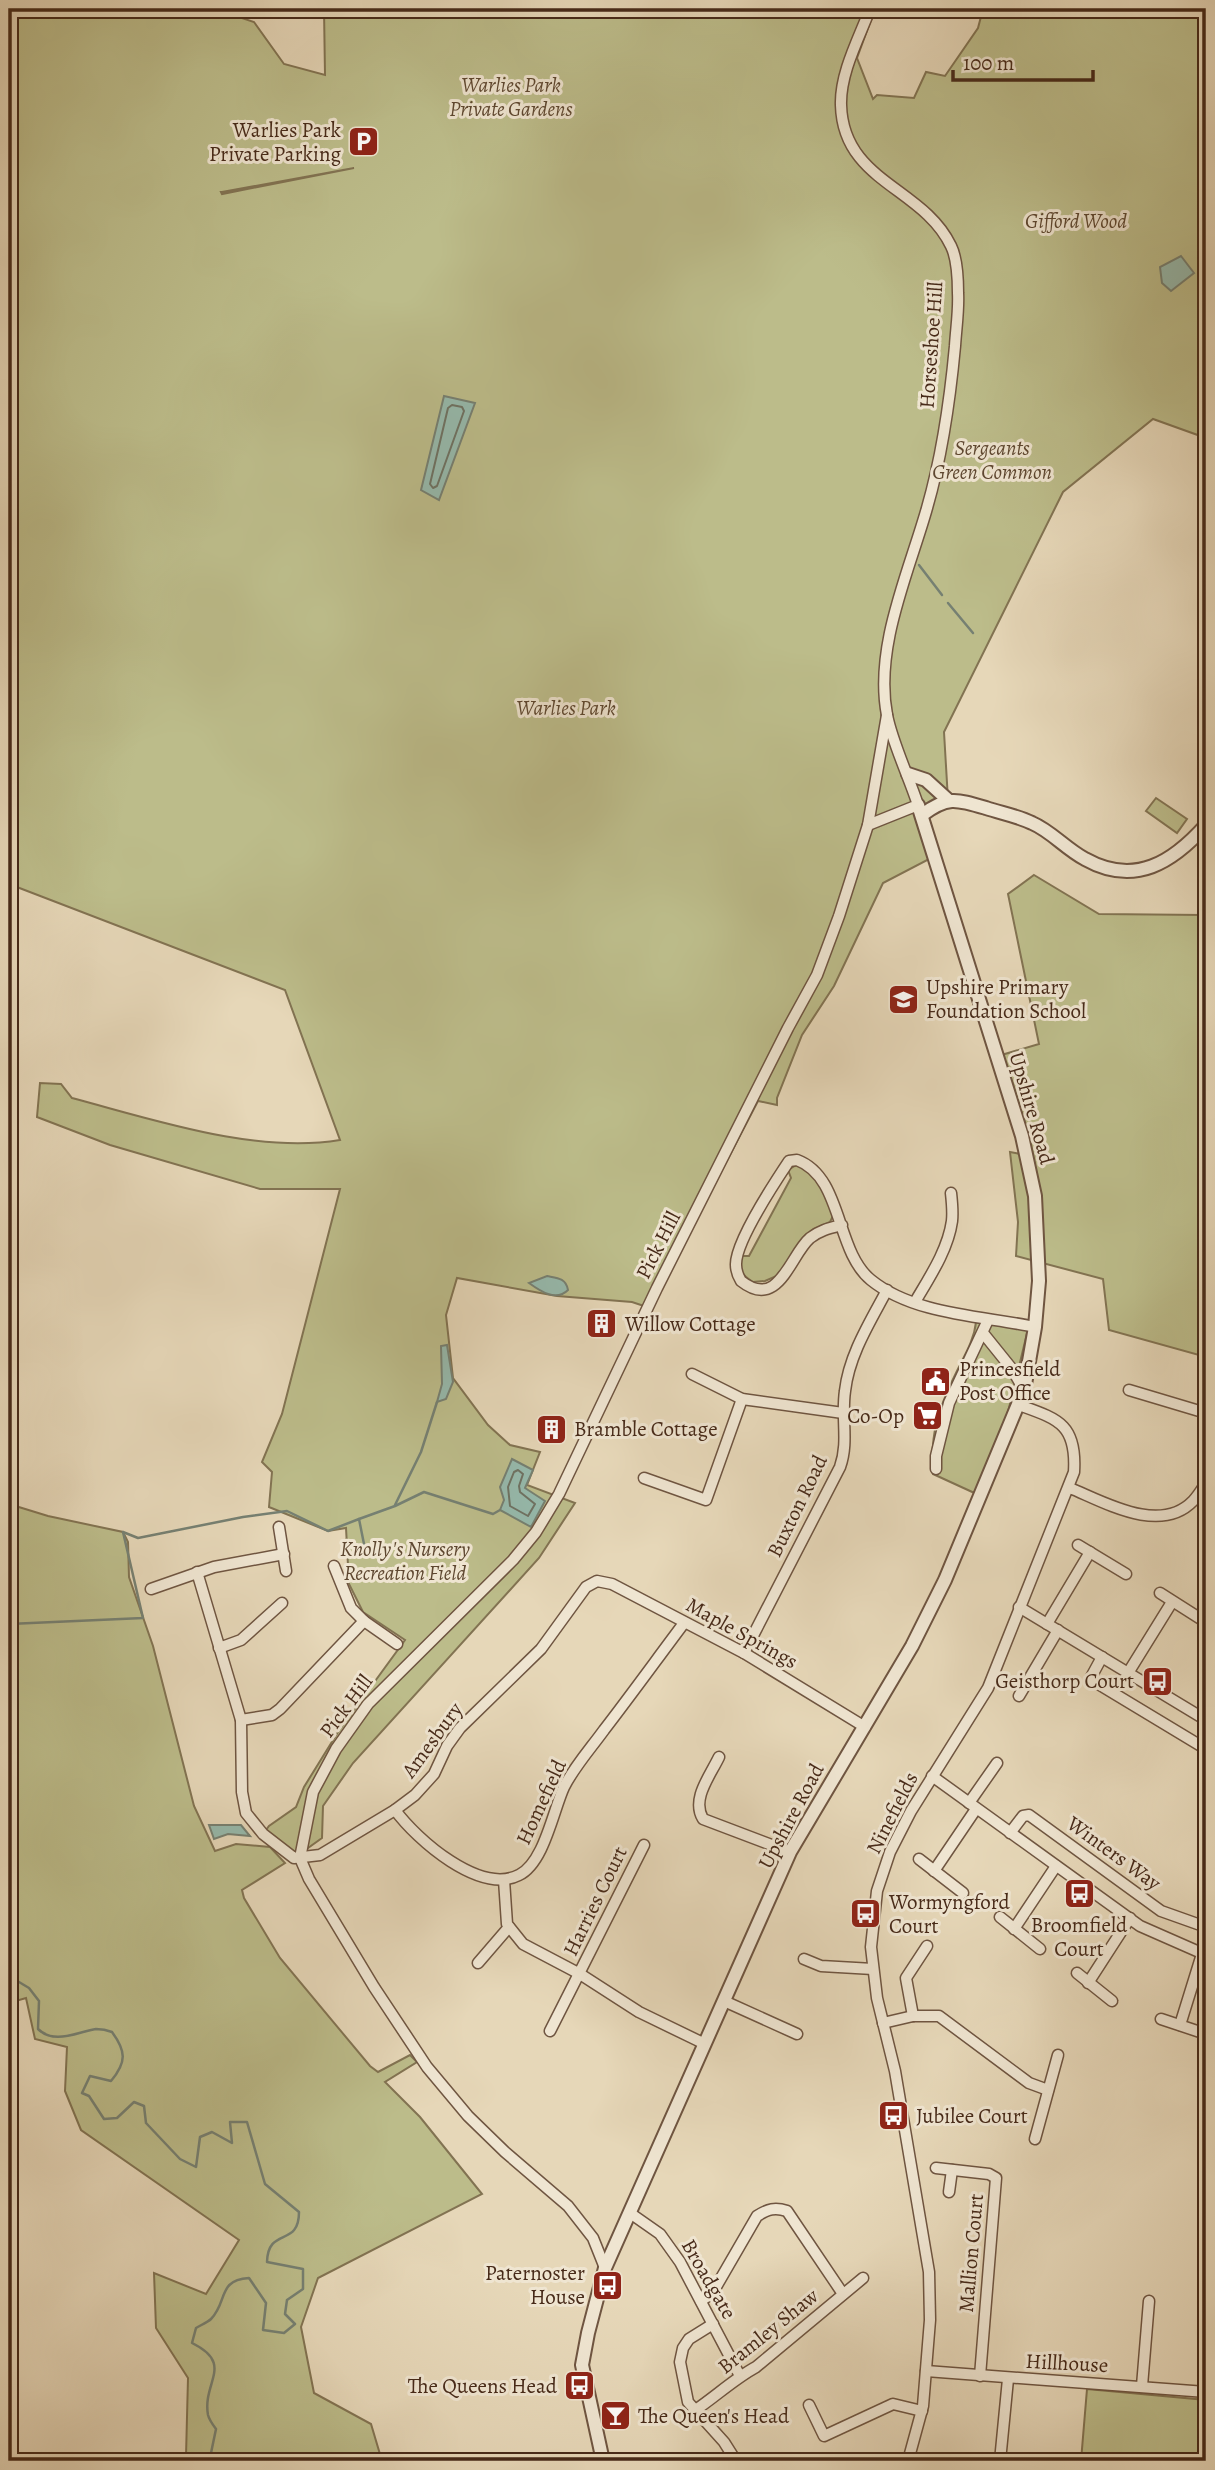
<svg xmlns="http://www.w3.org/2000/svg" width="1215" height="2470" font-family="Alegreya,serif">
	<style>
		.green { fill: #bcbc8a; stroke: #827352; stroke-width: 2; fill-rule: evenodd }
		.water { fill: #96baad; stroke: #768072; stroke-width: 2 }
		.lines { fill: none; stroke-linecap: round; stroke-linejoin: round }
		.shore { stroke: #6e7263; stroke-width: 2 }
		.stream { stroke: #768072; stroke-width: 2.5 }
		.minor-casing { stroke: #6f5541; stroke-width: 13 }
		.tertiary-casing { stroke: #6f5541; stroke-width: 16 }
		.minor { stroke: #efe5d1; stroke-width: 10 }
		.tertiary { stroke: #efe5d1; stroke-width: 12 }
		.labels { text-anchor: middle; stroke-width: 6; stroke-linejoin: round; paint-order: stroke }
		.park-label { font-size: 21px; font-style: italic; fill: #5e4730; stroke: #efe5d1 }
		.poi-label { font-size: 21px; fill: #472a19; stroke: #efe5d1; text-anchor: start }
		.street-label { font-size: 21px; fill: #472a19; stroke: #efe5d1 }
	</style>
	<rect width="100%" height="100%" fill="#e6d7b8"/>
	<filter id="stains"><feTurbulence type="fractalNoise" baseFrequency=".00286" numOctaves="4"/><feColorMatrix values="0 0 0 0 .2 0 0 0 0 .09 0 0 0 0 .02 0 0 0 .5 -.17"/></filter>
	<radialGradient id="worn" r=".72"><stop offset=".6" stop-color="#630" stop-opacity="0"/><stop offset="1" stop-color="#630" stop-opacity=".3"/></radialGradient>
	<g class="green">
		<path d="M9,9h206l39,13 30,42 41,11 -1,-66h551l-18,49 16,41 4,-4 37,3 12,-26 19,4 33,-48 5,-19h223v429l-53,-19 -90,73 -119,240 4,68 -26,15 13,41 -52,27 -49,103 -32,49 -25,63v7l-19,-4 -108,207 -18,-6 -75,-6 -100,-18 -11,37 7,63 35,47 22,20 30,7 -13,33 48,18 -36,55 -186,205 -30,43 -1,32 -28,20 -31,-24 6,-8 27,-19 8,-20 34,-55 67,-92 -42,-28 -14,-28 -3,-56 -18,3 -59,-24 3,-35 -10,-10 20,-48 58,-225h-80l-150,-44 -73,-28 3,-34 21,1 11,14c83,22 183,56 268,42l-55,-150 -276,-106zM354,168l-132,26 -1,-2h1z"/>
		<polygon points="1156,798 1187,819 1177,833 1146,811"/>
		<polygon points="1034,875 1099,914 1203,915 1206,891 1206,1357 1109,1330 1103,1279 1016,1256 1018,1222 1010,1152 1026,1155 998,1056 1039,1044 1008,894"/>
		<path d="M798,1164l19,15 17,35 -4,8 -16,7 -11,10 -24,36 -14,6 -12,1c-12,-7 -15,-13 -11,-26h7l42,-78 -3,-8z"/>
		<path d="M976,1322l53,3 -20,83 -28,88 -48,-22c-3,-41 5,-64 23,-101 8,-17 18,-32 20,-51z"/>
		<polygon points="9,1504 48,1516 123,1532 128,1542 129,1577 153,1646 194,1806 215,1851 236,1844 270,1847 285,1863 242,1890 244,1898 280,1958 370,2066 378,2072 410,2055 417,2062 385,2082 420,2117 482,2194 318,2278 301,2327 314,2393 371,2424 382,2461 192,2461 186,2456 188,2378 156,2328 154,2273 206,2294 239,2240 81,2130 65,2091 67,2047 35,2039 26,1998 9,2003 9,1963 13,1968 9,1961"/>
		<polygon points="1087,2389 1206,2400 1206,2461 1081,2461"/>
	</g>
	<g class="water">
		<polygon points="1181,256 1194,273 1171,291 1162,283 1160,267"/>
		<polygon points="444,396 475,403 439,500 421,490"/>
		<path d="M547,1276c10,2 19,2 21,14 -12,12 -28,1 -39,-7z"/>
		<polygon points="447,1345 453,1382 446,1399 437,1402 442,1384 441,1346"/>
		<polygon points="512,1459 533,1470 525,1488 545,1501 531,1527 500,1510 504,1500 500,1487"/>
		<polygon points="209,1825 241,1825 250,1836 228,1834 214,1839"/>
	</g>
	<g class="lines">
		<g class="shore">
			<polygon points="452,405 462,407 464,411 437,486 433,488 430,484 448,408"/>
			<polygon points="518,1470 523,1474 519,1486 520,1492 535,1504 528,1516 510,1506 508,1487 514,1472"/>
		</g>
		<g class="stream">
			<polyline points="919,565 942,595"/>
			<polyline points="948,603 973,633"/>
			<polyline points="395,1505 421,1452 437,1402"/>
			<polyline points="359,1519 395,1506 424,1492 493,1514 500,1510"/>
			<polyline points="9,1624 143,1618 123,1532 138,1538 243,1517 287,1511 328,1531 359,1519 365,1549"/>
			<polyline points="9,1932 14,1942 9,1952"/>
			<path d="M9,1976l20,12 10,13 -1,28c16,16 39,3 58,0 5,0 11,1 16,3 14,19 15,30 -1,49l-21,-5 -8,17 7,3 15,23 13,-1 17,-16 10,4 2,17 34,36 16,8 4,-30 12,-5 20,11 -2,-21h17l18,62 34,28c0,36 -31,14 -32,50l36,7v20l-16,11 -2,14 10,10 -11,9 -21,-3 3,-27 -17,-25c-32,2 -21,24 -38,41 -3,3 -10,6 -15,9l-4,15c43,21 10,39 16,72 1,4 5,10 8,14l-5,24 8,8"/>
		</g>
		<defs>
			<g id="minor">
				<path d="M868,825l50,-20c-9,-28 -26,-63 -31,-90 -13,-68 22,-143 40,-207 15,-52 23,-108 28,-162 1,-17 4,-36 3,-53 0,-14 -1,-35 -7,-47 -28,-59 -108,-64 -110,-141 -1,-32 18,-67 29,-96"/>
				<path d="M842,1225c-12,3 -22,5 -32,13 -20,17 -31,73 -69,43 -3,-5 -5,-10 -5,-16 -1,-23 39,-83 53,-104l8,-1c46,17 38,91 74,120 43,35 113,36 164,47"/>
				<path d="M915,1302c14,-24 33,-52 37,-81 1,-9 0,-19 -1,-28"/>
				<polyline points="983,1333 1012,1369 1024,1390"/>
				<polyline points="692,1374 742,1399 843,1413"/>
				<polyline points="1129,1390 1206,1413"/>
				<polyline points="936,1469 936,1456 949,1403 988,1320"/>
				<polyline points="644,1478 706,1500 742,1399"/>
				<path d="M1070,1488c34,14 90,47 123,13 5,-5 9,-12 13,-18"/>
				<polyline points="279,1527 286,1571"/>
				<polyline points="1078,1545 1126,1574"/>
				<polyline points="334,1566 351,1608 364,1621"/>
				<polyline points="197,1572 241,1720 242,1792 246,1813 263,1834 294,1858 320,1855 395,1810 415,1795 434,1774 447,1746 460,1728 541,1649 586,1587 597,1581 612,1584 744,1653 865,1727"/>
				<polyline points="151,1589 214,1567 284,1554"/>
				<polyline points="1160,1593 1204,1621"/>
				<polyline points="1019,1607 1206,1720"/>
				<polyline points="1047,1624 1090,1552"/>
				<polyline points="219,1648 241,1640 282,1603"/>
				<path d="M744,1653l96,-186c9,-25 1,-49 5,-76 4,-36 25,-69 42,-101"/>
				<polyline points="1102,1657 1090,1679 1206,1749"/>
				<polyline points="1128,1673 1172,1602"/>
				<polyline points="1019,1696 1058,1630"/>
				<polyline points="241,1720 272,1715 280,1709 364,1621 397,1644"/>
				<path d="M719,1757c-9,19 -28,42 -16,62l87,33"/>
				<polyline points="932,1776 1140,1926 1206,1955"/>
				<polyline points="969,1803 997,1763"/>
				<path d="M395,1810c22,30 85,85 124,65 25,-12 34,-64 45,-88 10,-20 27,-39 40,-57 27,-35 53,-71 80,-107"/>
				<polyline points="1010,1833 1023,1816 1029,1815 1161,1911 1206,1927"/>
				<polyline points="919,1859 963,1893"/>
				<polyline points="934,1871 976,1809"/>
				<polyline points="504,1880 507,1924 523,1944 580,1974 639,2012 705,2044"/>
				<polyline points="1000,1917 1040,1949"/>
				<polyline points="1014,1929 1056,1866"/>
				<polyline points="804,1959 821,1966 873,1969"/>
				<polyline points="478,1963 509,1927"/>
				<polyline points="1077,1973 1112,2001"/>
				<polyline points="1088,1983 1130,1918"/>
				<polyline points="724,2001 797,2034"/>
				<polyline points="913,2016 906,1978 927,1946"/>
				<polyline points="1161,2019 1206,2034"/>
				<polyline points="883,2023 913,2016 939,2016 1029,2083 1048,2090"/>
				<polyline points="1180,2025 1202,1954"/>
				<polyline points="550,2031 644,1845"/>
				<polyline points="1035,2139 1058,2055"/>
				<polyline points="936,2168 989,2174 996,2178 980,2376"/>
				<polyline points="949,2192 952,2170"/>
				<polyline points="630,2213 660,2234 680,2262 740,2376"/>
				<polyline points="605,2268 593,2238 568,2206 505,2152 468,2116 427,2067 374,1987 309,1879 300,1858 313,1792 336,1749 368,1704 513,1560 536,1532 559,1494 657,1288 788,1028 817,975 839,916 868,825 887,715"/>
				<path d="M701,2301l12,-9 44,-76c11,-7 18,-9 30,-5l56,83"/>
				<polyline points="713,2324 689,2339 683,2348 680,2362 688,2402 724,2442 736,2461"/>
				<polyline points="926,2371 1206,2392"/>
				<polyline points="1142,2386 1149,2301"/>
				<polyline points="809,2405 824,2436 893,2404 922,2411"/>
				<path d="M694,2411c21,-14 40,-32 62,-44l107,-89"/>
				<path d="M908,2461l15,-55 7,-86 -1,-48 -34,-201 -18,-73 -6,-51 6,-56 13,-39 21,-41 77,-123 86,-216c3,-48 -16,-53 -55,-67"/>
				<polyline points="1000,2461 1008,2379"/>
			</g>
			<g id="tertiary">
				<polyline points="908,774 926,780 948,800"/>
				<path d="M922,815c25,-19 34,-16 64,-7 15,5 32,8 46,15 19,8 34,26 53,36 50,28 88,3 121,-34"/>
				<polyline points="603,2461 582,2365 588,2333 605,2268 790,1852 912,1646 945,1580 1024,1390 1035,1327 1039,1281 1035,1196 1022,1136 918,805"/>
			</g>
		</defs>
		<use href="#minor" class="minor-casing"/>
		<use href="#tertiary" class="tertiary-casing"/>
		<use href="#minor" class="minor"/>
		<use href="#tertiary" class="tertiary"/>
	</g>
	<defs>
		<symbol id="parking-square" viewBox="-11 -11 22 22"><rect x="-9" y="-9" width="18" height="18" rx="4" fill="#8f2418" stroke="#efe5d1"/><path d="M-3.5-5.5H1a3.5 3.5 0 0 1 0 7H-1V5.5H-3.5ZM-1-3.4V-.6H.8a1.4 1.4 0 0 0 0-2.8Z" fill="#fff"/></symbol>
		<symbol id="school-square" viewBox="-11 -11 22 22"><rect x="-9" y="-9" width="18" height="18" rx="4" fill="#8f2418" stroke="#efe5d1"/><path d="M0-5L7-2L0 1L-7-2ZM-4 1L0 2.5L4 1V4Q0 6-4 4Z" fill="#fff"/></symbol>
		<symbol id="building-square" viewBox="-11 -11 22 22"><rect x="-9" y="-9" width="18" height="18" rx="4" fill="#8f2418" stroke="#efe5d1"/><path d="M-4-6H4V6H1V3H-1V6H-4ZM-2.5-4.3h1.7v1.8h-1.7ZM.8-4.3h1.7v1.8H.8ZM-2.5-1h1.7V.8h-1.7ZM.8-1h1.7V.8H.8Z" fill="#fff"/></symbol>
		<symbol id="civic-square" viewBox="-11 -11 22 22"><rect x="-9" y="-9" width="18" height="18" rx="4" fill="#8f2418" stroke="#efe5d1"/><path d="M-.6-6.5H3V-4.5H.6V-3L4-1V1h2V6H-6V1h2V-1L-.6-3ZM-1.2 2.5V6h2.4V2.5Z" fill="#fff"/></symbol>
		<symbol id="supermarket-square" viewBox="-11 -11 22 22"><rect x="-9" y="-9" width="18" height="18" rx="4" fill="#8f2418" stroke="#efe5d1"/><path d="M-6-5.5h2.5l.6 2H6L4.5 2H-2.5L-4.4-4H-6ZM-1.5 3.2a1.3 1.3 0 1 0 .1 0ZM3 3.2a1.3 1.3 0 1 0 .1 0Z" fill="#fff"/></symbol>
		<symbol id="bus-square" viewBox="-11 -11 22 22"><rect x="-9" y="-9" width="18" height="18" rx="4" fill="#8f2418" stroke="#efe5d1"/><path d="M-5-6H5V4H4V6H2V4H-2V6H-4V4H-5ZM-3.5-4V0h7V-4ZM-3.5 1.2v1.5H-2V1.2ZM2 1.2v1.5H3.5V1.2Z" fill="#fff"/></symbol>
		<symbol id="bar-square" viewBox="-11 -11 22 22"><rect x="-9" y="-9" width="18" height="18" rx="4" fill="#8f2418" stroke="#efe5d1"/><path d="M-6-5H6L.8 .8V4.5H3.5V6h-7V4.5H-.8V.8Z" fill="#fff"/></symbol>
	</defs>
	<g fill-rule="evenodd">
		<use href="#parking-square" x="346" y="124" width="35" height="35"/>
		<use href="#school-square" x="886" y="982" width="35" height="35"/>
		<use href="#building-square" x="584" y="1306" width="35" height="35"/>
		<use href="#civic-square" x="918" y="1364" width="35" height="35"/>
		<use href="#supermarket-square" x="910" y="1398" width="35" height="35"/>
		<use href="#building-square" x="534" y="1412" width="35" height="35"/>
		<use href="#bus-square" x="1140" y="1664" width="35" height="35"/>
		<use href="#bus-square" x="1062" y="1876" width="35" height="35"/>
		<use href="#bus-square" x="848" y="1896" width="35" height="35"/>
		<use href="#bus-square" x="876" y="2098" width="35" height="35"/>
		<use href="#bus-square" x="590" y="2268" width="35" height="35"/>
		<use href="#bus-square" x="562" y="2368" width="35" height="35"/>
		<use href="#bar-square" x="598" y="2398" width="35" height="35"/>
	</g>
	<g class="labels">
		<g class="park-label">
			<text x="511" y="92">Warlies Park<tspan x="511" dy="24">Private Gardens</tspan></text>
			<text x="1076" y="228">Gifford Wood</text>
			<text x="992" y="455">Sergeants<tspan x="992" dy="24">Green Common</tspan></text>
			<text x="566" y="715">Warlies Park</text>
			<text x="405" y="1556">Knolly's Nursery<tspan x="405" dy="24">Recreation Field</tspan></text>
		</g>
		<g class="poi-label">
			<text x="341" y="137" text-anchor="end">Warlies Park<tspan x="341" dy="24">Private Parking</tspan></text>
			<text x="926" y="994">Upshire Primary<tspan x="926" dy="24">Foundation School</tspan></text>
			<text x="625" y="1331">Willow Cottage</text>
			<text x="959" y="1376">Princesfield<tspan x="959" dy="24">Post Office</tspan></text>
			<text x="904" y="1423" text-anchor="end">Co-Op</text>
			<text x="574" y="1436">Bramble Cottage</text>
			<text x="1134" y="1688" text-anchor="end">Geisthorp Court</text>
			<text x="889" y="1909">Wormyngford<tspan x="889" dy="24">Court</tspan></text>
			<text x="1079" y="1932" text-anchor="middle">Broomfield<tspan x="1079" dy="24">Court</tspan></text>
			<text x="916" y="2123">Jubilee Court</text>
			<text x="585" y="2280" text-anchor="end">Paternoster<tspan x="585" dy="24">House</tspan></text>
			<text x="557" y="2393" text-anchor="end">The Queens Head</text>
			<text x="638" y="2423">The Queen's Head</text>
		</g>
		<g class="street-label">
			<text transform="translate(931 345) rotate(-86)" y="7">Horseshoe Hill</text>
			<text transform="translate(1032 1108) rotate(74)" y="7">Upshire Road</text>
			<text transform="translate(658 1245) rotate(-63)" y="7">Pick Hill</text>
			<text transform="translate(797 1506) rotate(-64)" y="7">Buxton Road</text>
			<text transform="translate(742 1633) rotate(29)" y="7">Maple Springs</text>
			<text transform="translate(346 1706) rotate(-53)" y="7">Pick Hill</text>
			<text transform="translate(432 1740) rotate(-54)" y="7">Amesbury</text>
			<text transform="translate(541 1802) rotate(-65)" y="7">Homefield</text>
			<text transform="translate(892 1813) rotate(-63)" y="7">Ninefields</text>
			<text transform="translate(791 1816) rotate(-62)" y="7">Upshire Road</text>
			<text transform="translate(1114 1853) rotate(36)" y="7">Winters Way</text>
			<text transform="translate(595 1901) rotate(-64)" y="7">Harries Court</text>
			<text transform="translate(971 2253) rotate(-85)" y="7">Mallion Court</text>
			<text transform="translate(709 2279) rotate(60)" y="7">Broadgate</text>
			<text transform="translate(768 2331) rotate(-39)" y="7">Bramley Shaw</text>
			<text transform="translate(1067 2363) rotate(3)" y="7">Hillhouse</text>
		</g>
	</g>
	<rect width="1215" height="2470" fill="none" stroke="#e6d7b8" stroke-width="35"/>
	<rect x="10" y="10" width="1194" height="2449" fill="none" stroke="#472a19" stroke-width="3.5"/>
	<rect x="18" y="18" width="1180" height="2435" fill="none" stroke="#472a19" stroke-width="2"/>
	<path d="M953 70v10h140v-10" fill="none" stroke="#472a19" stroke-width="3.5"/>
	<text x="963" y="70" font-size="21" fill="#472a19" stroke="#efe5d1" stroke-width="5" paint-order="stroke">100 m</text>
	<rect width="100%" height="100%" filter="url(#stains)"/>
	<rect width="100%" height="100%" fill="url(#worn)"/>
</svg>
